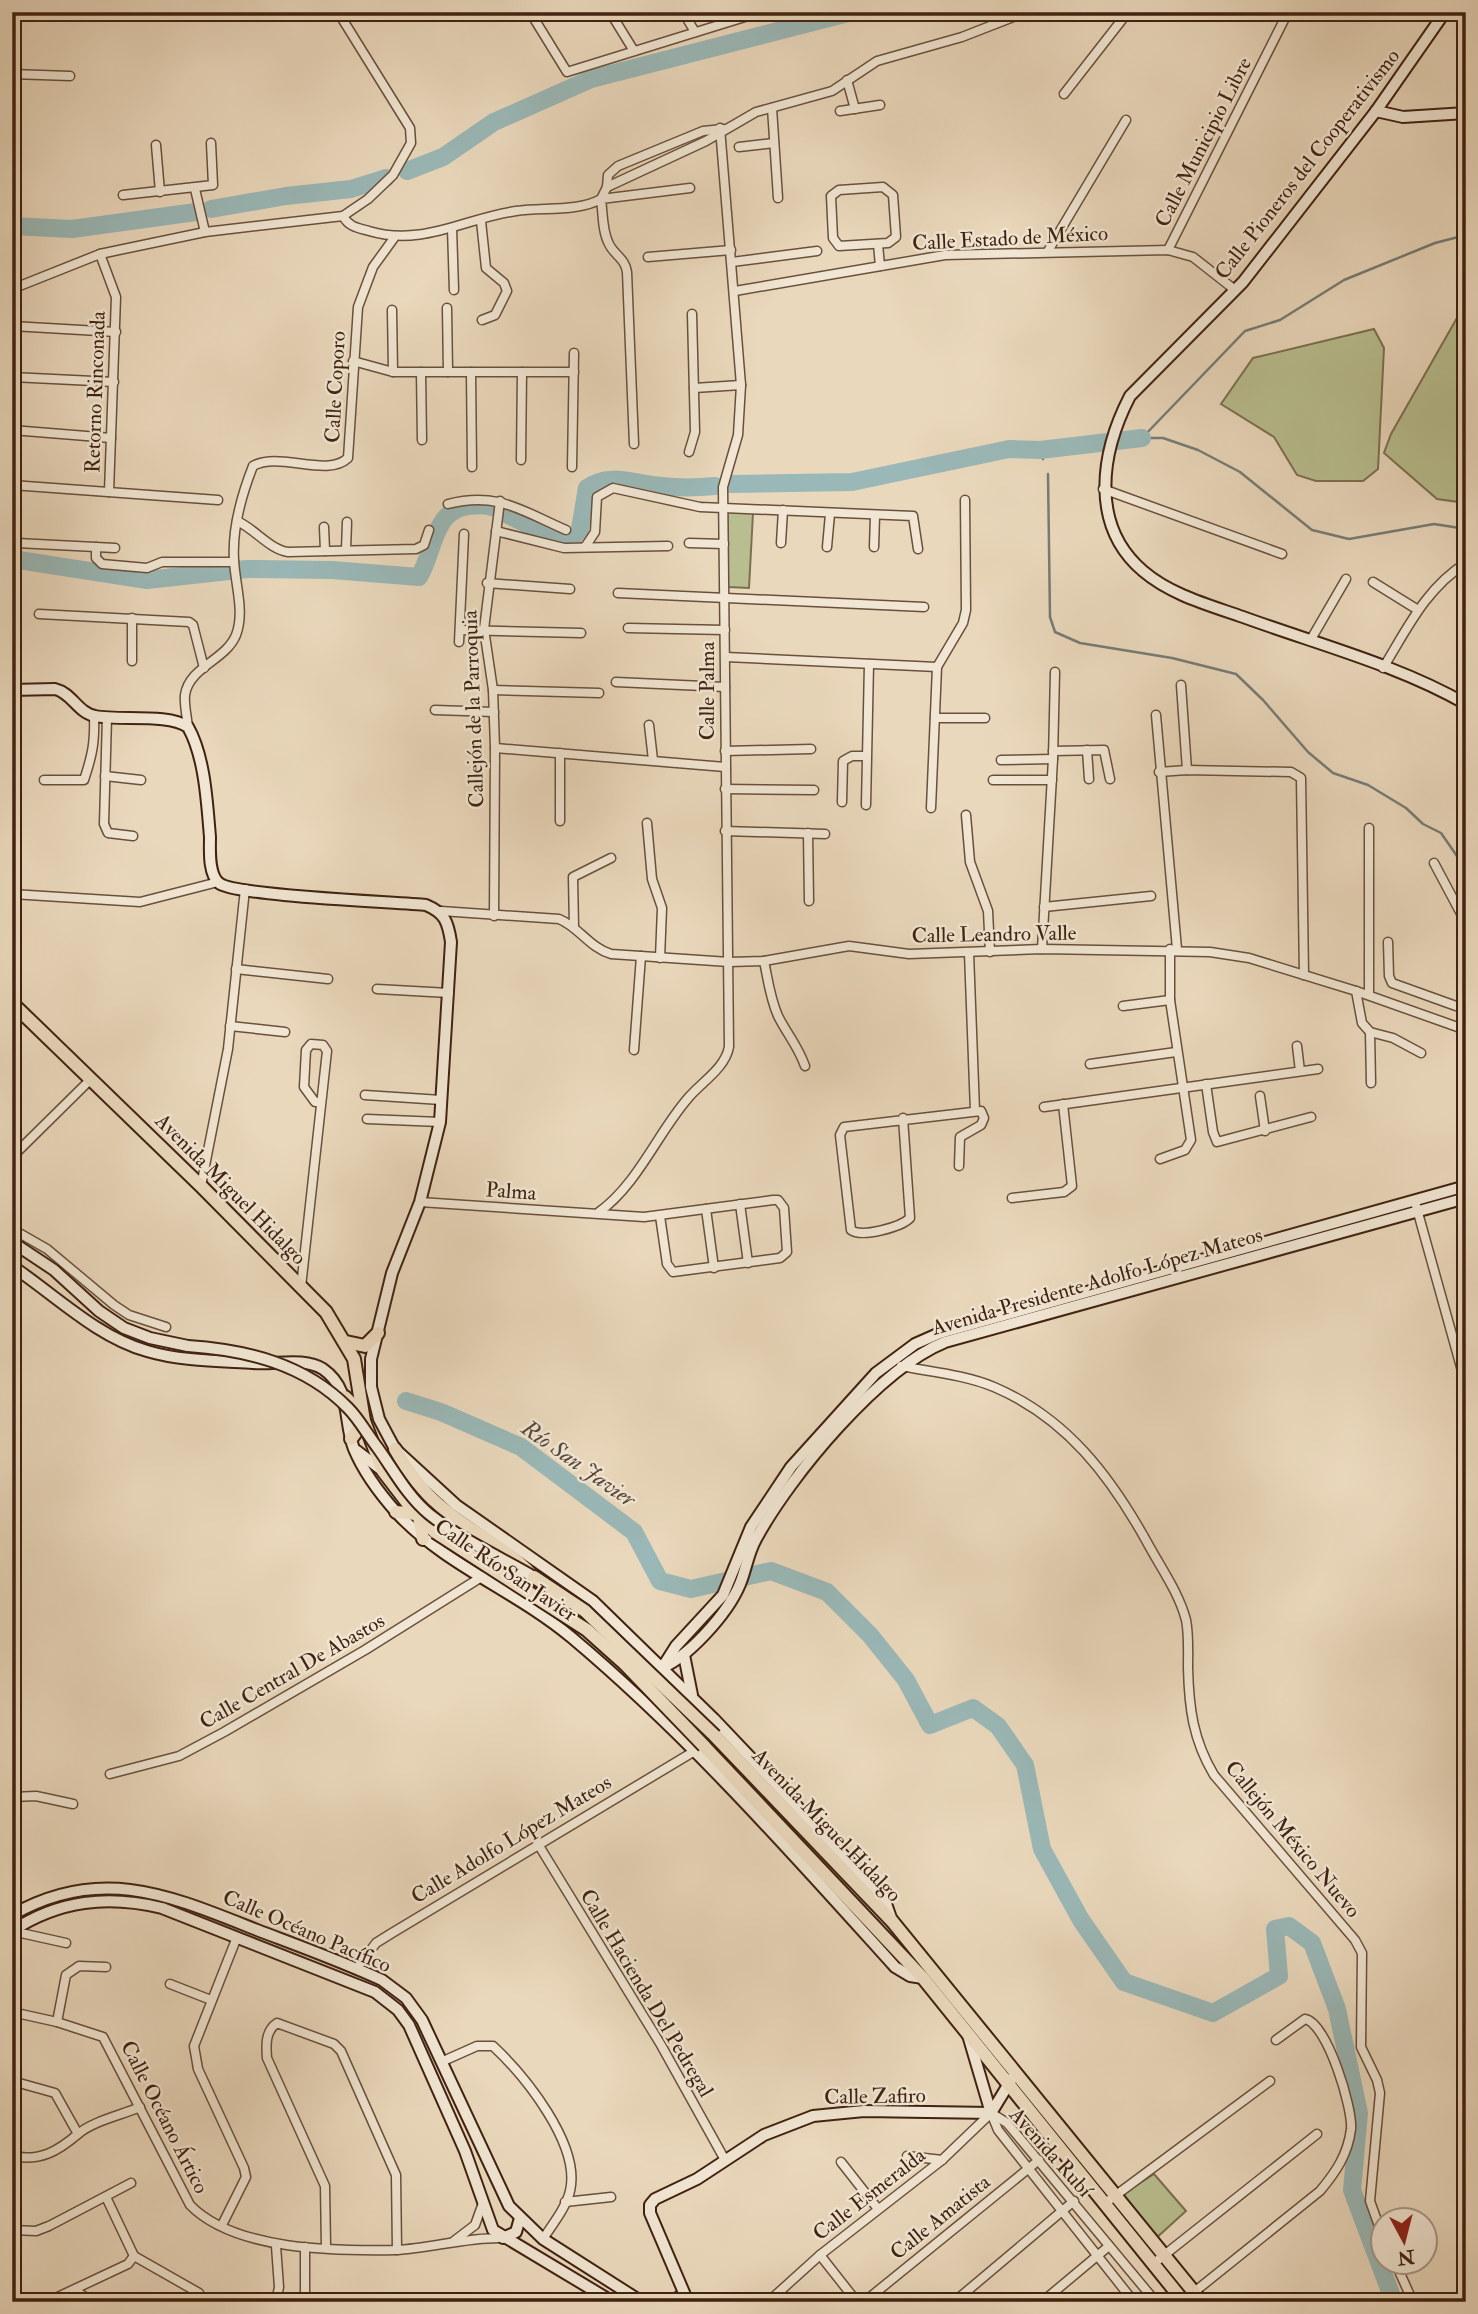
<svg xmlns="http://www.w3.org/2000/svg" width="1478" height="2314" font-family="'IM FELL Double Pica',serif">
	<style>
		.green { fill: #b8be8f; stroke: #7c7050; stroke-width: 2 }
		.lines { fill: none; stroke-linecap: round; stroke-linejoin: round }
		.stream { stroke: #767c75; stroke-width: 2.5 }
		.river { stroke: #9ab8b7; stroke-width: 18 }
		.street-casing { stroke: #6a503c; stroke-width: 11 }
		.secondary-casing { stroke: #402211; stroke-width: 14 }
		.primary-casing { stroke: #402211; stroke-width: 16 }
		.street { stroke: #f1e6d3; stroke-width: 8 }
		.secondary { stroke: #f1e6d3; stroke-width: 10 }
		.primary { stroke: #ead8bc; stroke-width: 12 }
		.secondary-bridge-casing { stroke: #402211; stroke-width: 14; stroke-linecap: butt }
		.primary-bridge-casing { stroke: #402211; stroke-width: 16; stroke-linecap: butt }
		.secondary-bridge { stroke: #f1e6d3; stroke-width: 10 }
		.primary-bridge { stroke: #ead8bc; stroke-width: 12 }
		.labels { text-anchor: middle; stroke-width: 5; stroke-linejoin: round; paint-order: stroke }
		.street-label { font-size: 21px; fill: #402211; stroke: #f1e6d3 }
		.water-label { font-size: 23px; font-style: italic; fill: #56483a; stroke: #f1e6d3 }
	</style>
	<rect width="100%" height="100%" fill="#ead8bc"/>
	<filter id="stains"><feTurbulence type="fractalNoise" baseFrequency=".00286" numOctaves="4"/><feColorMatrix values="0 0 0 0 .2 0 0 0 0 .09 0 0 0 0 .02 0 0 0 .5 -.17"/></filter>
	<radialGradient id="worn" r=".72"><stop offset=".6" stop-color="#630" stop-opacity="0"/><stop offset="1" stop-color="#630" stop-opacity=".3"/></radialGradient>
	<g class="green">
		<polygon points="1466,302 1466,503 1437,499 1384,453 1391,434"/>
		<polygon points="1374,329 1384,348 1378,469 1363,481 1316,481 1297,475 1274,437 1221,404 1253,358"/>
		<polygon points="727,511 753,513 749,588 728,587"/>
		<polygon points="1154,2174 1186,2211 1154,2240 1116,2198"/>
	</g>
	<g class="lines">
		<g class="stream">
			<polyline points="1142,438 1245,331 1280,320 1344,280 1435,243 1466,235"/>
			<polyline points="1142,438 1163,438 1198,450 1240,472 1312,530 1349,539 1434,524 1466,529"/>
			<polyline points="1040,450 1043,459"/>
			<polyline points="1048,474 1050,617 1055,632 1080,643 1172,658 1236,674 1263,700 1308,752 1333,773 1368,785 1406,808 1423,824 1441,833 1459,859 1466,861"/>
		</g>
		<g class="river">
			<polyline points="407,171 443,157 494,122 591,79 852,12"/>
			<polyline points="211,209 286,196 351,189 386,178"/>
			<polyline points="12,226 72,229 196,212"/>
			<polyline points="731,484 852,482 1009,449 1040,450 1142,438"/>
			<path d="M506,514l41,20 25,5 8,-10 7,-41c22,-15 41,-6 65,-3 21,3 43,3 63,1"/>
			<path d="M12,559l135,21 100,-11 85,1 87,7c15,-24 14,-68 50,-71 8,-1 15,-2 23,1"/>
			<polyline points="406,1401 441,1412 521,1447 634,1532 660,1581 691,1589 771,1571 827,1592 870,1635 906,1680 930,1725 973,1708 998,1726 1025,1765 1042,1849 1081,1920 1124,1982 1213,2013 1279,1976 1275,1929 1289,1926 1312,1943 1337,2009 1359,2113 1352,2190 1394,2302"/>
		</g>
		<defs>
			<g id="street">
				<polyline points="530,12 567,72 761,12"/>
				<polyline points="610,12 634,51"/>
				<polyline points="683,12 695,32"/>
				<polyline points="12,74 70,76"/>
				<polyline points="847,80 855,109"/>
				<polyline points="1064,94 1128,12"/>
				<polyline points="772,108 778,198"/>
				<polyline points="840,111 880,105"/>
				<polyline points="156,145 160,192"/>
				<polyline points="739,147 774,143"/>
				<polyline points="607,187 706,141 756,112 832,91 877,61 962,37 1026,12"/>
				<polygon points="883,187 893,195 896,237 888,243 839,246 833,238 831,196 839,190"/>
				<polyline points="195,189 205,232"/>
				<polyline points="123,195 213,185 211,143"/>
				<path d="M343,216c6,11 15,12 26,15 54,16 96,-13 147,-20 27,-4 62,1 85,-12l6,-12 1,-12 10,-9 85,-35 20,-2"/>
				<polyline points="481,221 486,268 504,283 507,291 495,315 482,320"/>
				<polyline points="452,228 454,290"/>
				<polyline points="878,244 880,266"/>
				<polyline points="1168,250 1288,12"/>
				<polyline points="1048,251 1126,120"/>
				<polyline points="100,254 116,297 109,492"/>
				<polyline points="648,257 731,250"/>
				<polyline points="732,262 817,251"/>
				<polyline points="12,289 100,254 205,232 343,216 368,199 393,175 411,143 410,128 338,12"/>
				<polyline points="735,291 945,255 1168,250 1193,257 1235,290"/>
				<polyline points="447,308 448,372"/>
				<polyline points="392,310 393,372"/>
				<polyline points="12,326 116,332"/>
				<polyline points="353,361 393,372 574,372"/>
				<polyline points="421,372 422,440"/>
				<polyline points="471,372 472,467"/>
				<polyline points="12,377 114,382"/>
				<polyline points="694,388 741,385"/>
				<polyline points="12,430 111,438"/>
				<path d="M634,444l-7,-172c-2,-14 -13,-17 -18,-28 -7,-13 -6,-31 -8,-45l89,-11"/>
				<polyline points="689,452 695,432 692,314"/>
				<polyline points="521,460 522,372"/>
				<polyline points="572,467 574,353"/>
				<polyline points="12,485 218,500"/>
				<polyline points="1103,489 1282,554"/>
				<path d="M448,504c49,-13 74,7 118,26"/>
				<path d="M237,521c18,8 32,28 51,31l128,-3 8,-4 5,-15"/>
				<polyline points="324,527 325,551"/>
				<polyline points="496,531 564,548 668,546"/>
				<polyline points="17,543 115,548"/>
				<polyline points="689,543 724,544"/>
				<polyline points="781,543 783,510"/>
				<polyline points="96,547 96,558 102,564 147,568 162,562 234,562"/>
				<polyline points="585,547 595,532 597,497 613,488 700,507 913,516 918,549"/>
				<polyline points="827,547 830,514"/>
				<polyline points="874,547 875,516"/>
				<polyline points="346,550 347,522"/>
				<polyline points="1373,582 1418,610"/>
				<polyline points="487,583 570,589"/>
				<polyline points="618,593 924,607"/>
				<polyline points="39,614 189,622 193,625 204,668"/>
				<polyline points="628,628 725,630"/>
				<polyline points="460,630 581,633"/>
				<polyline points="1310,641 1346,579"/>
				<polyline points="459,642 464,534"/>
				<polyline points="726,657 937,667"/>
				<polyline points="132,661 132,618"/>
				<path d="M1383,668c24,-39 43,-80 83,-105"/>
				<polyline points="616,682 725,687"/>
				<polyline points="1181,685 1187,770"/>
				<polyline points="493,690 599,693"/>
				<polyline points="435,710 494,712"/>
				<polyline points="1156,715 1177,949"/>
				<polyline points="107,717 104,824 108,833 133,836"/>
				<polyline points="935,718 985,718"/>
				<polyline points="649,725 653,760"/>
				<path d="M188,727c-1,-10 -4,-22 -3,-32 4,-28 41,-35 51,-60 9,-23 -1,-51 -2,-75 -2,-31 8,-66 19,-94 26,-15 74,12 95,-8l10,-151 15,-40 21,-29"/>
				<polyline points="495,748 725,767"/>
				<polyline points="1087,750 1089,779"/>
				<polyline points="725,751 811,749"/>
				<polyline points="1053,751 1104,750 1110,779"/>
				<polyline points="1001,760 1053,759"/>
				<polyline points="1159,772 1187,770 1291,772 1301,778 1304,975"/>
				<polyline points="105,776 141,780"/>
				<path d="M44,780h40c8,-24 11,-37 10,-64"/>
				<polyline points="993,780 1052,780"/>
				<polyline points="725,789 814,790"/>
				<polyline points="842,802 843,761 852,756 866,756"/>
				<polyline points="866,805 869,664"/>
				<polyline points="931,808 937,667 963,623 966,610 965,500"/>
				<polyline points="966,815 970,862 988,911 990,952"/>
				<polyline points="560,821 560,753"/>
				<polyline points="647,823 652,879 662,908 660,958"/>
				<polyline points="725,831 825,834"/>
				<polyline points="808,833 809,901"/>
				<polyline points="1434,863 1466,923"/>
				<polyline points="12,894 140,902 218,882"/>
				<polyline points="1044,907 1151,896"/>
				<path d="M441,911l118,8c20,8 31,29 52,35l118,8 35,-1 85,-15 60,8 133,-5 168,3 39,6 107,33 110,39"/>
				<polyline points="494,916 495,748 493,690 484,629 500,501"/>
				<polyline points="574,928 573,877 611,858"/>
				<polyline points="1388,942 1389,976 1392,983 1456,1006 1466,1004"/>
				<polyline points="1042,949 1053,759 1055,672"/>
				<polyline points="969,953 975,1111"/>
				<path d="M764,961c4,19 6,37 14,55 9,18 20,30 27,50"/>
				<polyline points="236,969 328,979"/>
				<polyline points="377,989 449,993"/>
				<polyline points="1356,991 1362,1023 1370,1032 1371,1083"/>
				<polyline points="1369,995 1369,828"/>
				<polyline points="1123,1006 1170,1000"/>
				<polyline points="230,1026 285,1032"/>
				<polyline points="1370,1032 1393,1038 1421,1053"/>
				<polyline points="1297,1046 1300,1071"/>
				<polyline points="634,1050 641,956"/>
				<polyline points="1090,1064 1176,1052"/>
				<polyline points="1206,1084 1213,1132 1217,1142 1311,1117"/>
				<polyline points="365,1095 441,1100"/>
				<polyline points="1260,1096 1265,1131"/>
				<polyline points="1044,1107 1318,1069"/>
				<path d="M903,1118l7,100c-9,9 -48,20 -59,12l-11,-95 4,-8 137,-16 3,7 -3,7 -21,12 -1,29"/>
				<polyline points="367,1119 440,1122"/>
				<polyline points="12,1157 91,1079"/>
				<polyline points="1160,1159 1185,1150 1191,1140 1170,1000 1170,949"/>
				<polyline points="201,1186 228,1049 245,889"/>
				<polyline points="1012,1198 1064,1192 1072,1186 1063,1104"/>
				<polyline points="420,1202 644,1217 773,1200 778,1200 784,1208 787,1252 780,1258 673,1272 667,1264 660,1216"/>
				<polyline points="1415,1202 1466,1385"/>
				<polyline points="740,1204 748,1263"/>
				<polyline points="706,1209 714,1268"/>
				<path d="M599,1212c39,-28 59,-80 90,-115 14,-16 36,-29 40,-50l-6,-560 15,-52 3,-50 -21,-257"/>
				<polyline points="12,1229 47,1249 114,1305 129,1315 166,1327"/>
				<polyline points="301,1287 327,1051 323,1045 311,1044 306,1050 304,1087 315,1102 321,1102"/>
				<path d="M901,1366c31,6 64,9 93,21 73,31 117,90 154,157 13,24 31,49 38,76 3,15 2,32 2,48 1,40 5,72 26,107l141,165 7,13 -1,94 16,33 3,13 -10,108 14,39"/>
				<polyline points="110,1774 179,1756 224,1732 365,1650 483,1576"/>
				<polyline points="12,1797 36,1796 73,1804"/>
				<polyline points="538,1844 661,2045 725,2160"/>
				<polyline points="12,1850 14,1851"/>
				<polyline points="12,1931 66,1943"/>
				<polyline points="357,1968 376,1943 392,1933 693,1752"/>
				<polyline points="170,1984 211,2000"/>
				<path d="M12,2012l45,10 46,15 87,168c45,46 145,46 206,45 36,-2 71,-13 107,-12"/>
				<polyline points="57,2022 66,1975 79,1966 106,1967"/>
				<path d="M441,2062l36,-16h16c32,30 88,99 77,145 -4,17 -18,34 -27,48"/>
				<polyline points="12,2081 55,2093 78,2134"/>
				<polyline points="991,2113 1007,2123 1156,2302"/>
				<polyline points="991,2113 998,2130 1134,2302"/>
				<path d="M12,2156c28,6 46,-5 66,-22 15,-13 44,-19 62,-27"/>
				<polyline points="907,2156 942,2160"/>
				<polyline points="841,2162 878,2209"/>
				<polyline points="106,2197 134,2256"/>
				<polyline points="565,2202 611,2197"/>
				<polyline points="1104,2204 1270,2081"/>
				<polyline points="222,2225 246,2177 244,2168 198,2069 194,2046 237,1937"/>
				<polyline points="12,2230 36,2231 49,2226 131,2183"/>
				<polyline points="454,2241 475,2225 483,2203"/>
				<path d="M326,2248l-1,-62 -58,-128c-1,-12 -2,-27 10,-35l57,21 7,7 55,124 1,75"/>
				<polyline points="820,2255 857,2302"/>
				<polyline points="134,2256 199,2293"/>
				<polyline points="1395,2262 1413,2302"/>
				<polyline points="1153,2264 1317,2134"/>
				<polyline points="74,2290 93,2302"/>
				<path d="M1183,2301l137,-110c16,-19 28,-37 31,-62 2,-21 -24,-106 -46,-110l-29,21"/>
				<polyline points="47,2302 128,2264 134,2256"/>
				<polyline points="276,2302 279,2287 276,2246"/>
				<polyline points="305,2302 305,2247"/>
				<polyline points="768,2302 820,2255 942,2160 991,2113"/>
				<polyline points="864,2302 1039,2160"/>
				<polyline points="954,2302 1074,2201"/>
				<polyline points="1042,2302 1109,2246"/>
			</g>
			<g id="secondary">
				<path d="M1445,12l-69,99 -133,171 -113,114c-29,56 -41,129 13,175 28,24 66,34 100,46 74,27 155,48 223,87"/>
				<polyline points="1376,111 1403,117 1466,113"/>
				<path d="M12,690l43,-1c17,4 23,24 40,27 25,5 73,-3 93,11 17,30 19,76 22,110 0,12 -2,37 9,46 14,13 177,19 207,22 19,8 22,17 25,37l-11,180 -20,80 -28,71 -21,86v28l8,32 16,30 61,56 137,96 121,118 170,179 8,23"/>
				<polyline points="12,1242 54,1270 99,1311 124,1328 150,1338 188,1346"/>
				<path d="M12,1266c43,29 85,71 135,85 33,10 72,10 106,12 22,2 51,-6 70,6 29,20 20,52 31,80 10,24 26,45 43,64 48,52 119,78 174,124 117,98 221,216 324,330l15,9 13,2"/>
				<polyline points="357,1451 383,1471"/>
				<polyline points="684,1655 692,1695"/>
				<polyline points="664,1665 676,1646 723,1595 751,1527 791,1467 876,1373 915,1344 940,1333 1466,1186"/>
				<path d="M656,1670c30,-9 72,-57 84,-86 6,-14 8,-31 16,-45 34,-63 123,-170 189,-197l521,-144"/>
				<path d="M12,1915c89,-51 159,-19 245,15 42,16 84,31 125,50l24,18 16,22 87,186 34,33 99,63"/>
				<path d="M12,1931c47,-31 96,-36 150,-23l213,84 23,18 11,15 56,126 28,79 120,72"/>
				<polyline points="968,2035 991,2113"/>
				<polyline points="503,2238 516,2232 520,2218"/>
				<polyline points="670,2302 684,2294"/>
				<polyline points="688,2302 650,2213 650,2205 655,2199 697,2179 764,2135 813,2116 864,2111 991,2113 1013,2077"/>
			</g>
			<g id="primary">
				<polyline points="12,1003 201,1186 326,1312 354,1359 364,1421 383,1471 416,1514 435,1532"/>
				<polyline points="346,1342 365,1346 378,1333"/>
				<polyline points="345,1397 362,1414"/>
				<polyline points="351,1439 364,1421"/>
				<path d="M395,1449c12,21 25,40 44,56 29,26 66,41 92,69"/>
				<polyline points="396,1512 416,1514"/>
				<polyline points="419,1517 423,1539"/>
				<polyline points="715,1736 892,1921 1202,2302"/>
				<polyline points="704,1746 923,1978 1184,2302"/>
			</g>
		</defs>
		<use href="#street" class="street-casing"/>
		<use href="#secondary" class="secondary-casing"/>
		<use href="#primary" class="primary-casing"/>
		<use href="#street" class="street"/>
		<use href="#secondary" class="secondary"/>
		<use href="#primary" class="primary"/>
		<defs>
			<path id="secondary-bridge" d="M188,1346c59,4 117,18 160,62 11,11 19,26 29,39 16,22 30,49 52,67 31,25 71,43 105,63"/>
			<g id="primary-bridge">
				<polyline points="435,1532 587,1630 625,1664 704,1746"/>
				<polyline points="534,1577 585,1611 715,1736"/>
			</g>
		</defs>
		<use href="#secondary-bridge" class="secondary-bridge-casing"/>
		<use href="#primary-bridge" class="primary-bridge-casing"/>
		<use href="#secondary-bridge" class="secondary-bridge"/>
		<use href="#primary-bridge" class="primary-bridge"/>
	</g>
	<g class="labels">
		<g class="street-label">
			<text transform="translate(1203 142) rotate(-63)" y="7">Calle Municipio Libre</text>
			<text transform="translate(1307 164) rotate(-52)" y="7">Calle Pioneros del Cooperativismo</text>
			<text transform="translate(1010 238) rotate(-3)" y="7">Calle Estado de México</text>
			<text transform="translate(335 387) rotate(-87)" y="7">Calle Coporo</text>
			<text transform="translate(95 392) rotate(-88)" y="7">Retorno Rinconada</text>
			<text transform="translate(707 691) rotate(-90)" y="7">Calle Palma</text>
			<text transform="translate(473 709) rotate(-92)" y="7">Callejón de la Parroquia</text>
			<text transform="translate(994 934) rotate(-1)" y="7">Calle Leandro Valle</text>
			<text transform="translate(231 1189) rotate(45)" y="7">Avenida Miguel Hidalgo</text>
			<text transform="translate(511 1191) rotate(4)" y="7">Palma</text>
			<text transform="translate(1097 1281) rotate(-16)" y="7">Avenida Presidente Adolfo López Mateos</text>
			<text transform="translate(506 1570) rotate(34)" y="7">Calle Río San Javier</text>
			<text transform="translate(292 1671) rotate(-30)" y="7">Calle Central De Abastos</text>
			<text transform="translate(827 1825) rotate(46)" y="7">Avenida Miguel Hidalgo</text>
			<text transform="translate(511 1839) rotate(-31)" y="7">Calle Adolfo López Mateos</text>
			<text transform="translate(1293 1839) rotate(50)" y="7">Callejón México Nuevo</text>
			<text transform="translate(307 1931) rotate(23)" y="7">Calle Océano Pacífico</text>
			<text transform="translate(647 1993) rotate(59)" y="7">Calle Hacienda Del Pedregal</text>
			<text transform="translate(875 2096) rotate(-1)" y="7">Calle Zafiro</text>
			<text transform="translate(165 2117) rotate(63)" y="7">Calle Océano Ártico</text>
			<text transform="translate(1051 2152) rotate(48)" y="7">Avenida Rubí</text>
			<text transform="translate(869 2194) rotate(-38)" y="7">Calle Esmeralda</text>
			<text transform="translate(940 2217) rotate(-39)" y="7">Calle Amatista</text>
		</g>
		<g class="water-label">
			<text transform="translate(579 1463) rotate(35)" y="8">Río San Javier</text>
		</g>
	</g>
	<rect width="1478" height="2314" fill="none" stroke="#ead8bc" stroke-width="42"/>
	<rect x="14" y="14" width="1450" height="2286" fill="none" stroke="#402211" stroke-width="3.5"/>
	<rect x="21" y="21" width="1436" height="2272" fill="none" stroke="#402211" stroke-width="2"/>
	<g transform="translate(1404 2241) rotate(173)"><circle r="33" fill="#f1e6d3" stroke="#aa9885" stroke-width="2"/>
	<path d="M0-5L12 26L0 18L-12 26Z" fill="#8f2418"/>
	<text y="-10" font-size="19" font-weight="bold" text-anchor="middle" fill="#402211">N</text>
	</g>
	<rect width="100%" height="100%" filter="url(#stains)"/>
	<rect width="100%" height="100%" fill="url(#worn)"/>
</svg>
